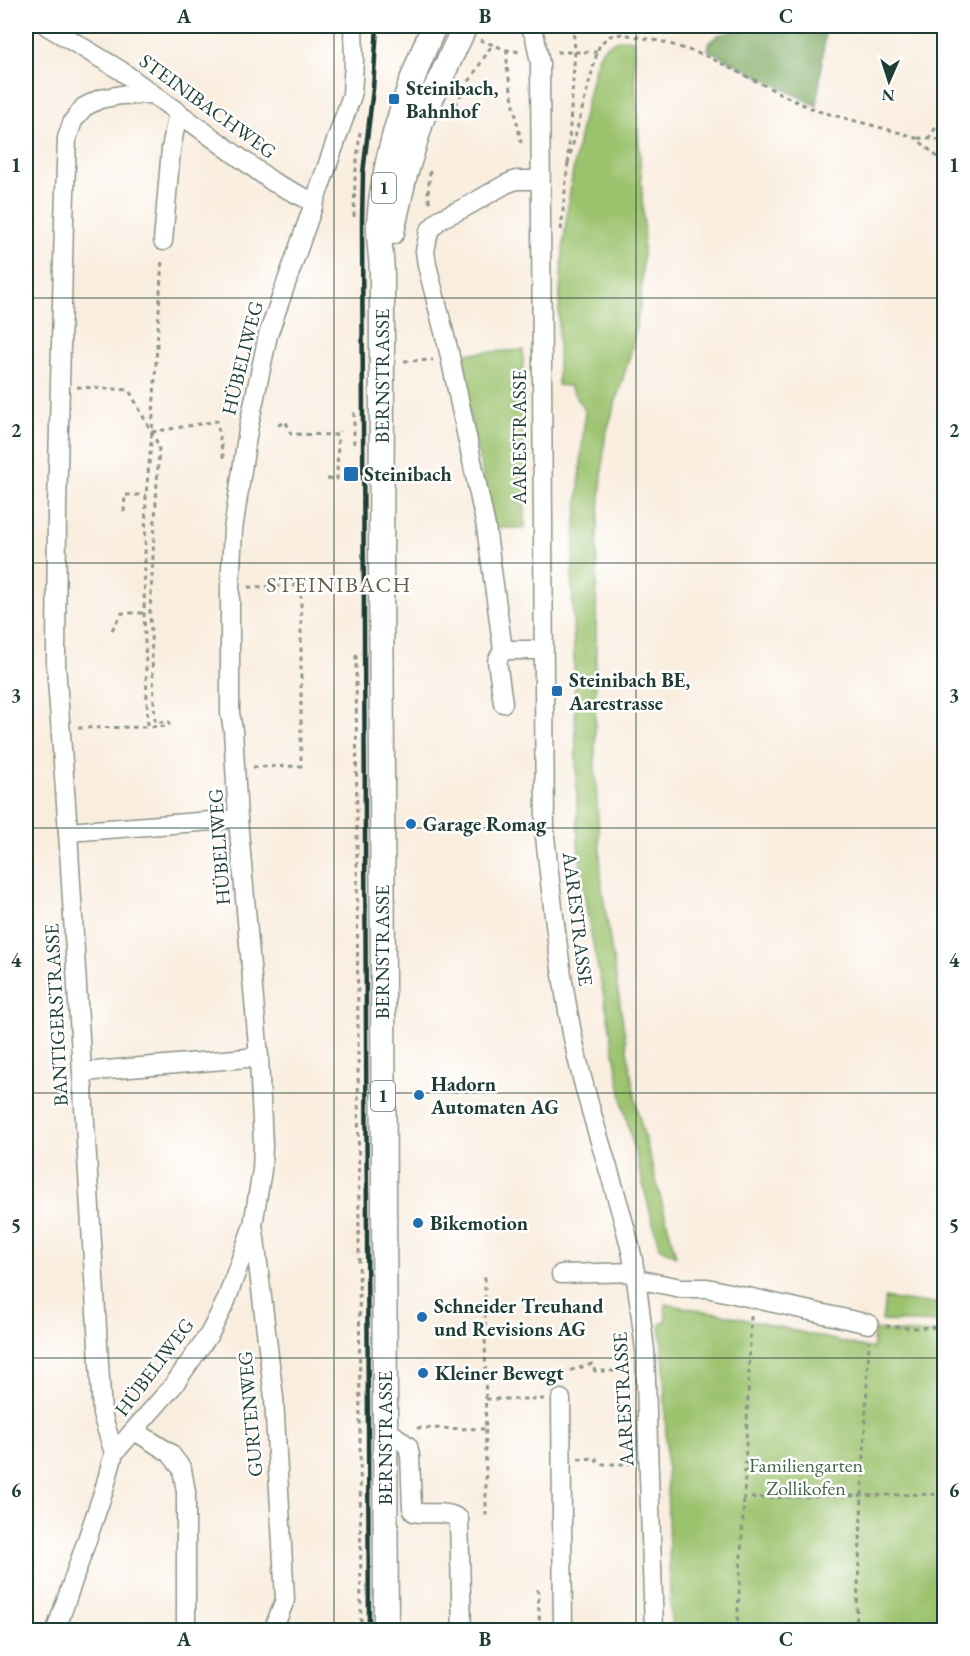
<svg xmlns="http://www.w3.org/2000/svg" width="970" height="1656" font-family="'EB Garamond',serif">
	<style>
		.green { fill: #9bc26d; stroke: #5d8050; stroke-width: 1.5 }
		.forest { fill: #7ca860; stroke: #4e724a; stroke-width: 1.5 }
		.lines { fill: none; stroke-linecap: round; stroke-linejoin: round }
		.minor-casing { stroke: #8c9589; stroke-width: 21 }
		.major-casing { stroke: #8c9589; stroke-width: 27 }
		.path { stroke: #8c9589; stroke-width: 3; stroke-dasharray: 4.5 4.5; stroke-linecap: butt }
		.minor { stroke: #fff; stroke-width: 18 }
		.major { stroke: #fff; stroke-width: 24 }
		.rail { stroke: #1f3d34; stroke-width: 4.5 }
		.grid { fill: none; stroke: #1f3d34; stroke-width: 1.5; stroke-opacity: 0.55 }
		.poi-dot { fill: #1f6fb2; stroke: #fff; stroke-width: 2 }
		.labels { text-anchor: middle; stroke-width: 5; stroke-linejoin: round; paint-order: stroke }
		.shield { fill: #fff; stroke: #627771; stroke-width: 1.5 }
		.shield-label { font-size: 18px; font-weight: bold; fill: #1f3d34 }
		.poi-label { font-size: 20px; font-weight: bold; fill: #1f3d34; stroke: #fff; text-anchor: start }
		.street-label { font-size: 20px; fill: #1f3d34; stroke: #fff }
		.park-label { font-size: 20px; fill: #446545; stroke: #fff }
		.quarter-label { font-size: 22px; letter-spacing: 1.5px; fill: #655e4b; stroke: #fff }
		.neatline { fill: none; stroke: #1f3d34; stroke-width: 2 }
		.grid-label { font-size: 20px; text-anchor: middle; font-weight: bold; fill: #1f3d34 }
	</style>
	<rect width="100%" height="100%" fill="#fff"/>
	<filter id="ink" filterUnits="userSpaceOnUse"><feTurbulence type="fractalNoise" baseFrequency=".0167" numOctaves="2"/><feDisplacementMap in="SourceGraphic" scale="12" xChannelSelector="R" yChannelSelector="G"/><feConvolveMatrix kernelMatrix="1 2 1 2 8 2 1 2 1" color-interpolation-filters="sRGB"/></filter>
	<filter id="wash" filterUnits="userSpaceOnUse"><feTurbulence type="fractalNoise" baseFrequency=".008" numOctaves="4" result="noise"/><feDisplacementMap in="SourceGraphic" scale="24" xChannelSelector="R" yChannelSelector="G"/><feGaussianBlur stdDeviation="1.35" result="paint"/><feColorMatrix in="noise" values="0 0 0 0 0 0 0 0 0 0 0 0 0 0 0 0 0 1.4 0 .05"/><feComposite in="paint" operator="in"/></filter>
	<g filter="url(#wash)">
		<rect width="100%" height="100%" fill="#f9edde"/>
		<g class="green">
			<path d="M623,39l10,1 11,188 -3,73 -10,51 -26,85 -8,101 -2,229 7,121 28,180 8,44 38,144 -17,-9 -36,-142 -15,-88 -21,-102 -9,-70 -6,-270 13,-165 -16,-24 -11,-1c-1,-96 7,-194 30,-288 4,-14 6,-35 15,-48 5,-6 13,-8 20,-10z"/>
			<polygon points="523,350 525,528 494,528 457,354"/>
			<polygon points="885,1298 913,1302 944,1303 944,1323 882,1321"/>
			<polygon points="665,1304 723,1314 873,1349 874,1330 911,1333 944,1332 944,1630 671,1630 664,1365 660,1323 666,1322"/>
		</g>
		<polygon class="forest" points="760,26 804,26 806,27 807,33 814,35 819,32 825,35 817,106 708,50 709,43 718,35"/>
	</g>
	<g filter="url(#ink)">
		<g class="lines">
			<defs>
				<g id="minor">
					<polyline points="47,26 120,70 273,182 313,202"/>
					<path d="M530,26l5,11 5,26 5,773c8,75 16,148 32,221 15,67 40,132 55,198 6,32 9,64 13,95l9,280"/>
					<polyline points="539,180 516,180 506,184 464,208 440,219 429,231 425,251 427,265 449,352 486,527 503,650 543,650"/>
					<polyline points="163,241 171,149 178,112"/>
					<polyline points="503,703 497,661 503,650"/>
					<polyline points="68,832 238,819"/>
					<polyline points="83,1072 259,1057"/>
					<polyline points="254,1230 274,1398 285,1600 273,1630"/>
					<polyline points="561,1274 635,1272"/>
					<polyline points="636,1279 681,1288 707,1288 869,1324"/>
					<polyline points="561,1399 563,1630"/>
					<path d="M385,1428l23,18 2,9 2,53 2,4c15,4 32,-3 45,7l3,111"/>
					<polyline points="135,1431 170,1453 182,1469 186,1492 186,1630"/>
					<polyline points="114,1453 102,1414 68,832 56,665 57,509 64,221 67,138 73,121 84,107 100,99 121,95 151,94"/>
					<polyline points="56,1630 104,1490 114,1453 173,1386 210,1333 226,1301 253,1225 262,1170 263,1145 259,1057 238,819 233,730 230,713 230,588 233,530 248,430 268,335 352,95 354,61 353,26"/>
				</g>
				<g id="major">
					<polyline points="392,232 404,178 423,116 465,26"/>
					<path id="s1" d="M386,1630l-5,-1068c1,-95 1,-191 1,-286 0,-18 -4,-37 -3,-54 5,-68 28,-135 55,-196"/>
				</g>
			</defs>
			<use href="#minor" class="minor-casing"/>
			<use href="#major" class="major-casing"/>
			<g class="path">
				<polyline points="480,40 507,50 520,52"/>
				<polyline points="507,50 507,68 521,143"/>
				<polyline points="557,52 597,52"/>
				<polyline points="450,112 492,45"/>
				<polyline points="918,138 944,140"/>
				<polyline points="928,139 944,116"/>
				<polyline points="568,155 575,51 573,26"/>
				<polyline points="568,163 598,49 601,43 610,36 623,34 664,42 709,57 795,101 818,111 905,134 916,138 944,163"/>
				<polyline points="430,171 428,194 430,206"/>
				<polyline points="354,217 355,179 360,132"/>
				<polyline points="561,230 568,162"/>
				<polyline points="404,361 433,360"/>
				<polyline points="77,387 129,390 159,446 150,612 155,722 169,722 169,726 148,727"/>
				<polyline points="278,425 286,422 291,434 338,435 339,431"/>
				<polyline points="152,432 217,421 224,461"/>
				<polyline points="354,444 354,411"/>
				<polyline points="327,479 337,479 338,435"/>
				<polyline points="124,512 125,495 146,495"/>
				<polyline points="248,587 294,586 294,577"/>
				<polyline points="112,630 122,613 144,613"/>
				<polyline points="356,655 361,1630"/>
				<polyline points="78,728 148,727 144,613 146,495 152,432 162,258"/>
				<polyline points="253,767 301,766 301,596"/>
				<polyline points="485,1277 486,1520"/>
				<polyline points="751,1316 744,1498 944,1494"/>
				<polyline points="886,1326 911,1328 944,1327"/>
				<polyline points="561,1382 562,1373 592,1364 595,1371 627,1371"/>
				<polyline points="486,1399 544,1399"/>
				<polyline points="417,1428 485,1429"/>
				<polyline points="578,1459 596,1458 597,1462 602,1464 630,1464"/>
				<polyline points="536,1590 538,1591 540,1630"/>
				<polyline points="737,1630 744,1498"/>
				<polyline points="856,1630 869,1341"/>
			</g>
			<use href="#minor" class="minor"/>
			<use href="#major" class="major"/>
			<polyline class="rail" points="369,1630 362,222 363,173 373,89 377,26"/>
		</g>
	</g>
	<path class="grid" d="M334,26v1604M636,26v1604M26,298h918M26,563h918M26,828h918M26,1093h918M26,1358h918"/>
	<g class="poi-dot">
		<rect x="388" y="93" width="12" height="12" rx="3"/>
		<rect x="343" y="466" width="16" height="16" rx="3"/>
		<rect x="551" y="685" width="12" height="12" rx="3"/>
		<circle cx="411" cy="824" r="6"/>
		<circle cx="419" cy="1095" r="6"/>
		<circle cx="418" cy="1223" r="6"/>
		<circle cx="422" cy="1317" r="6"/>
		<circle cx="423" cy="1373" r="6"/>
	</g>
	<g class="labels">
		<g class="shield">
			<rect x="372" y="173" width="24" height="30" rx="4.5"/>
			<rect x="371" y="1081" width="24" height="30" rx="4.5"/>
		</g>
		<g class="shield-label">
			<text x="384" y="194">1</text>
			<text x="383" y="1102">1</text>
		</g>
		<g class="poi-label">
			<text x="406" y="95">Steinibach,<tspan x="406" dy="23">Bahnhof</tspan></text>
			<text x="364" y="481">Steinibach</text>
			<text x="569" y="687">Steinibach BE,<tspan x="569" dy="23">Aarestrasse</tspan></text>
			<text x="423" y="831">Garage Romag</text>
			<text x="431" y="1091">Hadorn<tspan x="431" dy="23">Automaten AG</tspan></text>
			<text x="430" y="1230">Bikemotion</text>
			<text x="434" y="1313">Schneider Treuhand<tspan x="434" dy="23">und Revisions AG</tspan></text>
			<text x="435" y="1380">Kleiner Bewegt</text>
		</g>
		<g class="street-label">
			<text transform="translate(208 106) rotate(36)" y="7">STEINIBACHWEG</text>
			<text transform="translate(242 358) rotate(-76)" y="7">HÜBELIWEG</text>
			<text dy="7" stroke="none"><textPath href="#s1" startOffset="1254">BERNSTRASSE</textPath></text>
			<text transform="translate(519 437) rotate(-90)" y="7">AARESTRASSE</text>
			<text transform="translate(219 847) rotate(-94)" y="7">HÜBELIWEG</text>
			<text transform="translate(578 919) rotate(83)" y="7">AARESTRASSE</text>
			<text transform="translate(382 952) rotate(-90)" y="7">BERNSTRASSE</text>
			<text transform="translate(56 1015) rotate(-93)" y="7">BANTIGERSTRASSE</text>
			<text transform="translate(154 1367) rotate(-53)" y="7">HÜBELIWEG</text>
			<text transform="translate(623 1399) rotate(-93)" y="7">AARESTRASSE</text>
			<text transform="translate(250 1414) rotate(-95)" y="7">GURTENWEG</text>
			<text transform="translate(385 1438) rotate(-90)" y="7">BERNSTRASSE</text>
		</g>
		<g class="park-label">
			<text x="806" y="1472">Familiengarten<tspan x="806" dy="23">Zollikofen</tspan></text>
		</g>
		<g class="quarter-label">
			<text x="339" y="592">STEINIBACH</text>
		</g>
	</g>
	<rect width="970" height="1656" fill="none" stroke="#fff" stroke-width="66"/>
	<g transform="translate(889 81) rotate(183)" stroke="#ffffff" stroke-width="4.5" paint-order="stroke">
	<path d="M0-4.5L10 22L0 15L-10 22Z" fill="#1f3d34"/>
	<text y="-9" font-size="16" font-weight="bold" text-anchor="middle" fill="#1f3d34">N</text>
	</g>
	<rect x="33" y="33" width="904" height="1590" class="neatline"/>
	<g class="grid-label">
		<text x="184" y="23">A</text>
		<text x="485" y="23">B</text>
		<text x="786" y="23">C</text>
		<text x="16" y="172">1</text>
		<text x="954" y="172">1</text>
		<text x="16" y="437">2</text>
		<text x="954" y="437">2</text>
		<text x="16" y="702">3</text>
		<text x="954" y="702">3</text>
		<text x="16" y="967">4</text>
		<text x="954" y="967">4</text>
		<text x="16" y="1232">5</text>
		<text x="954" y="1232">5</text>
		<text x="16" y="1497">6</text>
		<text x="954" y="1497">6</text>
		<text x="184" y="1646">A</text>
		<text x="485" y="1646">B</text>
		<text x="786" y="1646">C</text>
	</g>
</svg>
